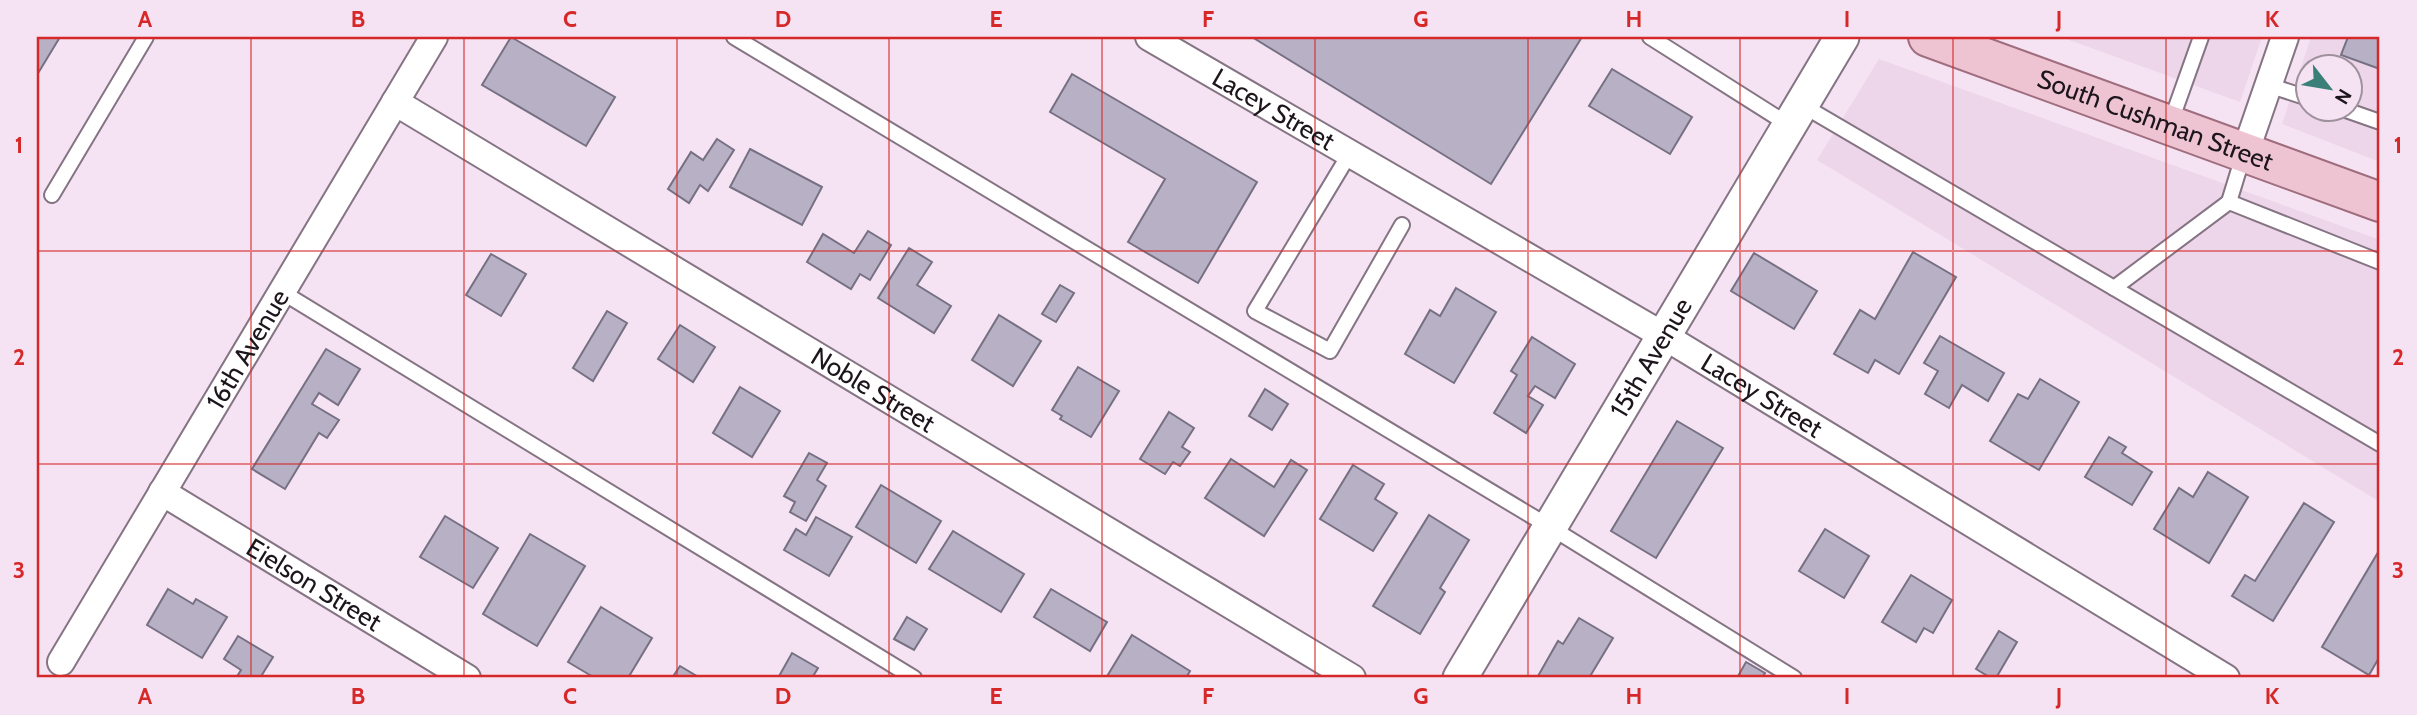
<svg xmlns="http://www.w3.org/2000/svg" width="2417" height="715" font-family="Cabin,sans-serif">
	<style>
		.built { fill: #edd5ea; fill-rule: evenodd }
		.building { fill: #b8b1c6; stroke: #767083; stroke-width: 2 }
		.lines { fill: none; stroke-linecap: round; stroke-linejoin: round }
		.service-casing { stroke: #857483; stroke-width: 18 }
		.minor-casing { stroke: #857483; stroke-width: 30 }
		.tertiary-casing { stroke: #857483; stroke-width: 37 }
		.primary-casing { stroke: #9f6d7e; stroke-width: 42 }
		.service { stroke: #fff; stroke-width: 14 }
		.minor { stroke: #fff; stroke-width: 26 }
		.tertiary { stroke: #fff; stroke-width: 33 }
		.primary { stroke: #efc4d2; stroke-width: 38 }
		.grid { fill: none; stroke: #d62828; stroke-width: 2; stroke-opacity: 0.55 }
		.labels { text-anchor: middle; stroke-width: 5; stroke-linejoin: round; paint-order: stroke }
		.street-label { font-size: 26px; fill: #1c151b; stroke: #f5e3f3 }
		.neatline { fill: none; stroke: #d62828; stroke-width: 2.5 }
		.grid-label { font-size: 23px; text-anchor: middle; font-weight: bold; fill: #d62828 }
	</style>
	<rect width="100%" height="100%" fill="#f5e3f3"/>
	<g class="built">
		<polygon points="2061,37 2262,37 2240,102"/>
		<path d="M2311,37h69v125l-98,-38zM2308,66h42v42h-42z"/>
		<polygon points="1879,59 2380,240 2380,502 1817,160"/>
	</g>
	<g class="building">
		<polygon points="37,37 60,37 37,75"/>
		<polygon points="511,37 615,97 586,146 482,85"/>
		<polygon points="1252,37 1582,37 1491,184"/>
		<polygon points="2348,37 2380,37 2380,69 2341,55"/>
		<polygon points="1612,69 1692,117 1670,154 1589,106"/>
		<polygon points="1072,74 1257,182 1198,283 1128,242 1165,179 1050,112"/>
		<polygon points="717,139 734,150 708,191 700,185 689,203 668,189 691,152 703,160"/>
		<polygon points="750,149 822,187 802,225 730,187"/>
		<polygon points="868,231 891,245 870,280 860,274 851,289 807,262 823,234 854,253"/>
		<polygon points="909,248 932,262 917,285 951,306 934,333 878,298"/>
		<polygon points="1913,252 1956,277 1899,374 1875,360 1868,373 1834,354 1860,310 1875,319"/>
		<polygon points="1754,253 1817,291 1794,329 1731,291"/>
		<polygon points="491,254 526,274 501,316 466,295"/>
		<polygon points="1060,285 1074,293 1056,322 1042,314"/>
		<polygon points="1456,288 1496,312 1454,383 1405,354 1430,310 1440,316"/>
		<polygon points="607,311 627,323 593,381 573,368"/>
		<polygon points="999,315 1041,341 1013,386 972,360"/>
		<polygon points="680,325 715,347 693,382 658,359"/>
		<polygon points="1940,336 2004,373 1988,401 1962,385 1949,408 1925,394 1938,371 1924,363"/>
		<polygon points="1532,337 1575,364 1555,398 1535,386 1528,396 1543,405 1526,433 1494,413 1517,375 1511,371"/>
		<polygon points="326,349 360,369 338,405 319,393 312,404 339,420 327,438 319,433 285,489 252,469"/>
		<polygon points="1078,367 1119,391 1091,437 1060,419 1062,416 1052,410"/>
		<polygon points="2040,379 2079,402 2039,470 1990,441 2018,394 2028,399"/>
		<polygon points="740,387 780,411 752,457 713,433"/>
		<polygon points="1265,389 1288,404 1272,430 1249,416"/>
		<polygon points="1169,412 1194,428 1182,447 1190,452 1180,466 1173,462 1165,474 1140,459"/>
		<polygon points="1677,421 1723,448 1656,558 1611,531"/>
		<polygon points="2109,437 2126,447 2122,453 2152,472 2132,505 2085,477"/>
		<polygon points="809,453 827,463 817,480 826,486 806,521 790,512 795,502 784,496"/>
		<polygon points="1231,459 1274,487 1291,460 1307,470 1264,536 1205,498"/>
		<polygon points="1353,465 1384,484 1375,499 1397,513 1373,551 1320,519"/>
		<polygon points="2208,472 2248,497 2209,563 2154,529 2179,488 2193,497"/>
		<polygon points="881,485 941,521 916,563 856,527"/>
		<polygon points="2304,503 2334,522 2273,621 2232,596 2245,575 2255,581"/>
		<polygon points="1429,515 1469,540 1440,588 1445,592 1420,634 1373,606"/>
		<polygon points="445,516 498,548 473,588 420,557"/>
		<polygon points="816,517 852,537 829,576 784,550 796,529 806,535"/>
		<polygon points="1825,529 1869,556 1844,598 1799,571"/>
		<polygon points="953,531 1024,574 1001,612 929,569"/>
		<polygon points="530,534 585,566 537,646 483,614"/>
		<polygon points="2380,549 2380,656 2369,675 2322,647"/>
		<polygon points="1911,575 1952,600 1933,633 1924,628 1916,642 1882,622"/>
		<polygon points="168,589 193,604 196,599 227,617 202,658 147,625"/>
		<polygon points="1051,589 1107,622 1090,651 1034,617"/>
		<polygon points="601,607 652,638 628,678 595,678 568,662"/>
		<polygon points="907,617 927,629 914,650 894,639"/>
		<polygon points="1579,618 1613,638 1589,678 1542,678 1538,676 1558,641 1563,644"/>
		<polygon points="1999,631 2017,642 1996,678 1991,678 1976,669"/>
		<polygon points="1132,635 1190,671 1186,678 1106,678"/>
		<polygon points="238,636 273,657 260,678 236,678 241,670 224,659"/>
		<polygon points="792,653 818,668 812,678 778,678"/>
		<polygon points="1746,662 1765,673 1762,678 1737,678"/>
		<polygon points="680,666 700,678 672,678"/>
	</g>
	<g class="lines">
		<defs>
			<g id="service">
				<polyline points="734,37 1550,527 1794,678"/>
				<polyline points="1650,37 1789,125"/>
				<polyline points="2268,85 2308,98"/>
				<polyline points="1802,105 2380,444"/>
				<polyline points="2340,108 2380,122"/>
				<polyline points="2170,124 2201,37"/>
				<polyline points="1350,153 1255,311 1330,351 1402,225"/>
				<polyline points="52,195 146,37"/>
				<polyline points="2229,202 2244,153"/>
				<polyline points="2114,288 2229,202 2380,262"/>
				<polyline points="282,292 914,678"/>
			</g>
			<g id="minor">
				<path id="s1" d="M1149,37l515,299 562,342"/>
				<path id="s2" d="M395,102l957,576"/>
				<polyline points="2245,153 2285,37"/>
				<path id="s3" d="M162,492l305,186"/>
				<path id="s4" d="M61,662l373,-625"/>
			</g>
			<g id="tertiary">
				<path id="s5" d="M1460,678l382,-641"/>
			</g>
			<g id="primary">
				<path id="s6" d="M1928,37l452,165"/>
			</g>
		</defs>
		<use href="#service" class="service-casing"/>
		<use href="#minor" class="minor-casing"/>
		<use href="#tertiary" class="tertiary-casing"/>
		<use href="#primary" class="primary-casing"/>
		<use href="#service" class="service"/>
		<use href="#minor" class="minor"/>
		<use href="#tertiary" class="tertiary"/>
		<use href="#primary" class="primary"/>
	</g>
	<path class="grid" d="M251,37v641M464,37v641M677,37v641M889,37v641M1102,37v641M1315,37v641M1528,37v641M1740,37v641M1953,37v641M2166,37v641M37,251h2343M37,464h2343"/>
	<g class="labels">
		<g class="street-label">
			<text dy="9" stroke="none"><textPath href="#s1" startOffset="144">Lacey Street</textPath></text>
			<text dy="9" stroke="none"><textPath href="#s6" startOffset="242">South Cushman Street</textPath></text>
			<text dy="9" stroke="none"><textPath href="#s4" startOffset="364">16th Avenue</textPath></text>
			<text dy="9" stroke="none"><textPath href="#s5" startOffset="373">15th Avenue</textPath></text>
			<text dy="9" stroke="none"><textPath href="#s2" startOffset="558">Noble Street</textPath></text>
			<text dy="9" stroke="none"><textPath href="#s1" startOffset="710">Lacey Street</textPath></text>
			<text dy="9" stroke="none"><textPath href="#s3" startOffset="178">Eielson Street</textPath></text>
		</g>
	</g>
	<rect width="2417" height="715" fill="none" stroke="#f5e3f3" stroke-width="77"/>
	<g transform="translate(2329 88) rotate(121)"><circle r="33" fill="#f5e3f3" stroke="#9e919d" stroke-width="2"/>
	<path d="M0-5L12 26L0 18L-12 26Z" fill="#3a8079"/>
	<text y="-10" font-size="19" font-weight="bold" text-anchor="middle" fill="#1c151b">N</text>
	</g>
	<rect x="38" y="38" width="2340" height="638" class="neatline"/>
	<g class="grid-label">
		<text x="145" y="27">A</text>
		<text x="358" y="27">B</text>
		<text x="570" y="27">C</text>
		<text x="783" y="27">D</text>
		<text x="996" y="27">E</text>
		<text x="1208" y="27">F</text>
		<text x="1421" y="27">G</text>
		<text x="1634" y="27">H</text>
		<text x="1847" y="27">I</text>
		<text x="2059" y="27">J</text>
		<text x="2272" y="27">K</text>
		<text x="19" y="153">1</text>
		<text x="2398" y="153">1</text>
		<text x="19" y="365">2</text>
		<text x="2398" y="365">2</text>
		<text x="19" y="578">3</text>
		<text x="2398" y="578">3</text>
		<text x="145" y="704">A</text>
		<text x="358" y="704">B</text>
		<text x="570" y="704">C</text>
		<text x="783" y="704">D</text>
		<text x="996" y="704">E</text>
		<text x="1208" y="704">F</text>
		<text x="1421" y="704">G</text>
		<text x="1634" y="704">H</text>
		<text x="1847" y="704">I</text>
		<text x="2059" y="704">J</text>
		<text x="2272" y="704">K</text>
	</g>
</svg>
